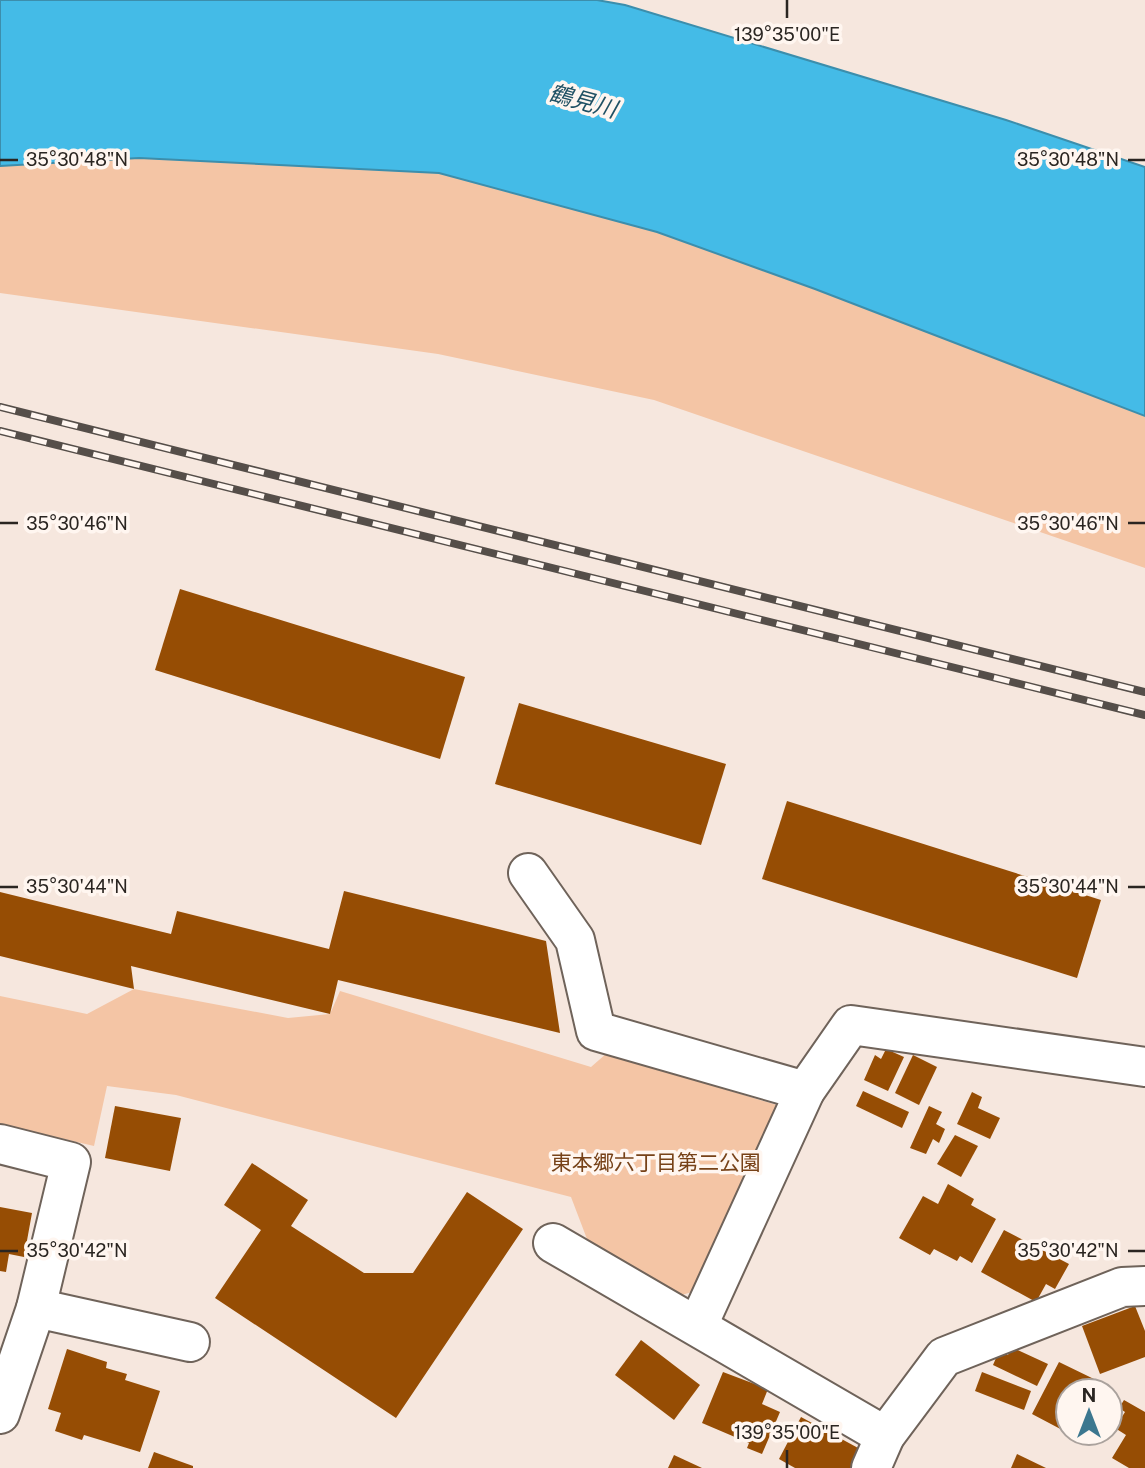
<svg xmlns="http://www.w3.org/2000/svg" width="1145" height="1468" font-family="'Public Sans','Noto Sans JP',sans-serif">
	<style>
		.green { fill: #f4c5a5 }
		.water { fill: #44bbe7; stroke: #3c8eac; stroke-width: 2 }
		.building { fill: #964d04 }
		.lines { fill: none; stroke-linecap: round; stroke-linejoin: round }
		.minor-casing { stroke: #6f635a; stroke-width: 42 }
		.minor { stroke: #fff; stroke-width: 38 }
		.rail-casing { stroke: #554e49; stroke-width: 8 }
		.rail { stroke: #fff6f0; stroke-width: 5; stroke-dasharray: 16; stroke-linecap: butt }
		.ticks { fill: none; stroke: #2a2521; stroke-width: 2.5 }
		.labels { text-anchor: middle; stroke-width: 7; stroke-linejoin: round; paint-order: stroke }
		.park-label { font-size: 21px; fill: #774218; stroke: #fff6f0 }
		.water-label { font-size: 23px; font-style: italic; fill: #205164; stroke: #fff6f0 }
		.ticks-label { font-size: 18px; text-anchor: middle; fill: #2a2521; stroke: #fff6f0; stroke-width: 7; stroke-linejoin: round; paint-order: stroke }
	</style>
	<rect width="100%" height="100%" fill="#f6e7de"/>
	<g class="green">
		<polygon points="139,158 439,173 657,232 815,289 1145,416 1145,568 654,400 438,354 0,293 0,166"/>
		<polygon points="134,989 288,1018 330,1014 340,991 591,1067 607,1053 783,1107 695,1291 682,1295 595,1260 571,1197 176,1095 107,1086 94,1146 0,1124 0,996 87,1014"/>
	</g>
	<polygon class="water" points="0,0 597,0 625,5 1006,120 1145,167 1145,416 815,289 657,232 439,173 139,158 0,166"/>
	<g class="building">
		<polygon points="180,589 465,677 440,759 155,670"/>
		<polygon points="519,703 726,764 701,845 495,784"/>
		<polygon points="787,801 1101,900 1077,978 762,879"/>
		<polygon points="344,891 546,941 560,1033 338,980 330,1014 131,966 134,989 0,956 0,892 171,934 177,911 329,949"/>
		<polygon points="886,1049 904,1057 888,1091 864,1080 875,1055 881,1059"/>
		<polygon points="913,1055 937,1067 919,1105 895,1093"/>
		<polygon points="863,1091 909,1112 902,1128 856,1106"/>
		<polygon points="972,1092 982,1097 978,1108 1000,1118 990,1139 957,1124"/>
		<polygon points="115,1106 181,1118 170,1171 105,1158"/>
		<polygon points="929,1106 942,1112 936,1124 945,1129 939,1143 933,1139 926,1154 910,1148"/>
		<polygon points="955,1135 978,1146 961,1177 937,1164"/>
		<polygon points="252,1163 308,1200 291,1226 364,1273 413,1273 467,1192 523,1229 396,1418 215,1298 261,1230 224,1205"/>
		<polygon points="948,1184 974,1199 971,1205 996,1219 972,1263 960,1256 957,1261 934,1249 930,1255 899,1238 923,1196 938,1204"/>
		<polygon points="0,1207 32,1213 24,1257 9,1254 6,1272 0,1271"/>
		<polygon points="1004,1230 1069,1264 1055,1289 1046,1284 1036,1302 981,1272"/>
		<polygon points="1135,1306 1145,1331 1145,1357 1100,1374 1082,1326"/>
		<polygon points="641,1340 700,1385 674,1420 615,1375"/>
		<polygon points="1011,1347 1048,1364 1037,1386 993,1365 999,1351 1008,1355"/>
		<polygon points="67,1349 107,1362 106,1368 127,1374 125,1380 160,1391 140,1452 84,1435 82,1440 55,1431 61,1413 48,1409"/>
		<polygon points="1059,1362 1096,1380 1091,1391 1068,1391 1068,1433 1032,1414"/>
		<polygon points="723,1372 768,1389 762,1404 780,1412 762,1454 747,1448 749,1443 702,1423"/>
		<polygon points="982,1372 1031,1391 1024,1410 975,1391"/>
		<polygon points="1124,1400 1145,1412 1145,1468 1129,1468 1112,1458 1126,1435 1115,1428 1125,1412 1119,1408"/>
		<polygon points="801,1417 871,1455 864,1468 795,1468 779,1459"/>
		<polygon points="154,1452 193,1466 193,1468 148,1468"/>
		<polygon points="1017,1454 1046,1468 1011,1468"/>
		<polygon points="674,1455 702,1468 668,1468"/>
	</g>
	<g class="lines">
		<defs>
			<g id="minor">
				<polyline points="528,873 575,940 596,1031 805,1091"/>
				<polyline points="0,1144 71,1162 36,1308 0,1414"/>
				<polyline points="553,1243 885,1436"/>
				<polyline points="36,1308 190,1342"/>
				<polyline points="698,1325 805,1091 851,1025 1145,1067"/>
				<polyline points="871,1468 885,1436 944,1357 1122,1287 1145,1286"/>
			</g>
		</defs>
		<use href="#minor" class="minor-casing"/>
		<use href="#minor" class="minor"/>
		<defs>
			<g id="rail">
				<polyline points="0,407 1145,692"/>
				<polyline points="0,431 1145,715"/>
			</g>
		</defs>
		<use href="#rail" class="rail-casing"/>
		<use href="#rail" class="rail"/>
	</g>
	<path class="ticks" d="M787,0v18M0,160h18M1128,160h17M0,523h18M1128,523h17M0,887h18M1128,887h17M0,1251h18M1128,1251h17M787,1450v18"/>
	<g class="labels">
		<g class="park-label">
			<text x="656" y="1170">東本郷六丁目第二公園</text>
		</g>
		<g class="water-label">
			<text transform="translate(583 101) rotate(15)" y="8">鶴見川</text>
		</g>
	</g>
	<g class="ticks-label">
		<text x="787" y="41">139°35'00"E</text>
		<text x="77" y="166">35°30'48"N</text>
		<text x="1068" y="166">35°30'48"N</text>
		<text x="77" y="530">35°30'46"N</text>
		<text x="1068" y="530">35°30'46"N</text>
		<text x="77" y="893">35°30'44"N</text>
		<text x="1068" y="893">35°30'44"N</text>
		<text x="77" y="1257">35°30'42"N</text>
		<text x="1068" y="1257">35°30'42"N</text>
		<text x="787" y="1439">139°35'00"E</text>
	</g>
	<g transform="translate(1089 1412)"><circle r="33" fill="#fff6f0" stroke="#aaa29d" stroke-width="2"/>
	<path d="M0-5L12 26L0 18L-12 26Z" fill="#3c778f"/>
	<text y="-10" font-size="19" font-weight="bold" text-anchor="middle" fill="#2a2521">N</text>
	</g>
</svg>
